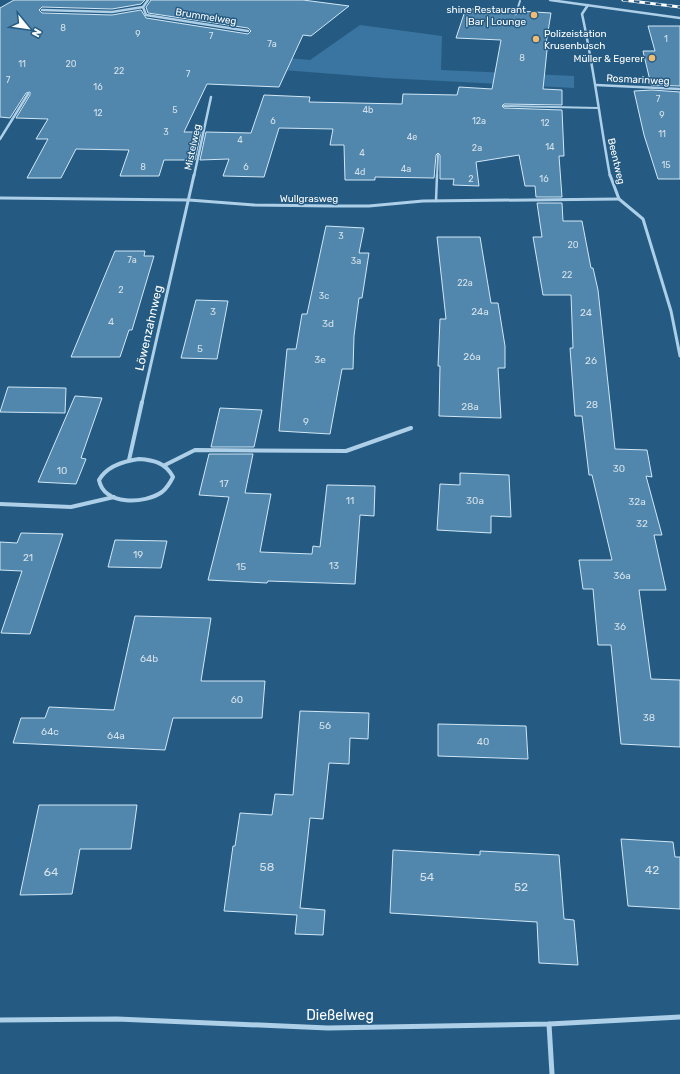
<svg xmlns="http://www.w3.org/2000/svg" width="680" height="1074" font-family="Rubik,sans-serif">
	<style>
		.green { fill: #3975a0 }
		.building { fill: #5187ac; stroke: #d1e7f6 }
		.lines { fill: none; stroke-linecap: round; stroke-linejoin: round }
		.service-far1 { stroke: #adcfe7; stroke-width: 2 }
		.service { stroke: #adcfe7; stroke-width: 2.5 }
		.minor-far3 { stroke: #adcfe7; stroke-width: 2.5 }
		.minor-far2 { stroke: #adcfe7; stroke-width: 3 }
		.minor-far1 { stroke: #adcfe7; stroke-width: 4 }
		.minor { stroke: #adcfe7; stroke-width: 5 }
		.rail-casing { stroke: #fff; stroke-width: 3 }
		.rail { stroke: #255b83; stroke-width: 2; stroke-dasharray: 5.5; stroke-linecap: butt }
		.poi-dot { fill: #f1bb72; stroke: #255b83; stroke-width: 1.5 }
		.labels { text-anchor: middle; stroke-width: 3; stroke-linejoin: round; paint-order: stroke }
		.far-number-label { font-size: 9px; fill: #d4e1ea }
		.far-poi-label { font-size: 10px; fill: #fff; stroke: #255b83; text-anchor: end }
		.far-street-label { font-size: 10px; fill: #fff; stroke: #255b83 }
		.number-label { font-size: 10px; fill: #d4e1ea }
		.street-label { font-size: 12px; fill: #fff; stroke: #255b83 }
		.near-number-label { font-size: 12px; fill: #d4e1ea }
		.near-street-label { font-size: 14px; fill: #fff; stroke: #255b83 }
	</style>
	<rect width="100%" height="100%" fill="#255b83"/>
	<polygon class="green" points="360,25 442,36 441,70 574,76 574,88 385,78 246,67 0,33 310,60"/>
	<g class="building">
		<polygon points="14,0 145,0 141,4 112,9 42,7 39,10 42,13 112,15 141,10 146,18 248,34 251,31 248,28 148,13 146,7 151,0 303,0 349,6 311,36 303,35 279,87 207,84 184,132 201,132 195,160 164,160 159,176 120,176 129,150 76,149 61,178 27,178 48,139 36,139 48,119 16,118 30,95 30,92 26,93 10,118 0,117 0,8"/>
		<polygon points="472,9 514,11 514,14 516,15 519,11 551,13 545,50 547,50 543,89 562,90 562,105 504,104 502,106 504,108 562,110 564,156 559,156 562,197 536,197 535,186 525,186 519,155 476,162 479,186 453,185 454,179 440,179 440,155 438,153 436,155 434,178 375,177 375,180 345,180 344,145 330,145 333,129 279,128 264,177 223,176 229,159 200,160 206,132 251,133 264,95 310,97 309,102 402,104 403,94 457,95 459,87 492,89 501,40 456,38 464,14"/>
		<polygon points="648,26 680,26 680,86 651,85 643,51 655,51"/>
		<polygon points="652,90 680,92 680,179 658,179 644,135 634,91"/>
		<polygon points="537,203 562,203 563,221 582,221 591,268 593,268 598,290 615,449 647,450 652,477 646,476 662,535 654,535 666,590 639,590 651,679 680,680 680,747 621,744 611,645 598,645 593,589 583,589 579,560 612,560 592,475 589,475 582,416 575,416 570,348 573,348 571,295 543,295 533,237 542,237"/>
		<polygon points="326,226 364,228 359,253 369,253 362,298 359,298 354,336 353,369 342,369 330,434 279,431 287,349 296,349 302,314 307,314"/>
		<polygon points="437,237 480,237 491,303 498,303 505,346 505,368 498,368 501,418 439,416 440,366 438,366 440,319 446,319"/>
		<polygon points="115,251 145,251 144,256 154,256 132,330 129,330 120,357 71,357"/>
		<polygon points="196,300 228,301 217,359 181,358"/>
		<polygon points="8,387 66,388 65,413 0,412"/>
		<polygon points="75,396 102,398 81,458 86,459 76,484 38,482"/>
		<polygon points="220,408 262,410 254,447 211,447"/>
		<polygon points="209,454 253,454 245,493 271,494 260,552 312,554 313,546 320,547 327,485 375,486 374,516 360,515 355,584 268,581 267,583 208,580 229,497 199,495"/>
		<polygon points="460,473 509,475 511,517 491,516 491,533 437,530 440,484 460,485"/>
		<polygon points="21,533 63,534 30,634 1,633 22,571 0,570 0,542 17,543"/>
		<polygon points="115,540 167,541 161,568 108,567"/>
		<polygon points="135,616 211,618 201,681 265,681 262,718 173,718 165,750 13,743 21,718 45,718 49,707 114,710"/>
		<polygon points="300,711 369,713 368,739 350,738 349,764 329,763 323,819 310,818 300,908 325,910 323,935 295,934 297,915 224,911 233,846 235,846 240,813 272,815 275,794 293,795"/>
		<polygon points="438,724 526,726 528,759 438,756"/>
		<polygon points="39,805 137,805 131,849 80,849 72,894 20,895"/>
		<polygon points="621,839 673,842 675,857 680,857 680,909 628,906"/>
		<polygon points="393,850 480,855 480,851 559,855 564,919 574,920 578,965 539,963 537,922 390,913"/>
	</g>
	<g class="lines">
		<g class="service-far1">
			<polyline points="516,13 520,1"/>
			<polyline points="504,106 598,108"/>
			<polyline points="437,176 438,155"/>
		</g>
		<polyline class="service" points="436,201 437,175"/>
		<g class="minor-far3">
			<polyline points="550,0 680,18"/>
			<path d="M588,5l-6,9c12,54 18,108 28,162"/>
			<polyline points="143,7 146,15 248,31"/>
			<polyline points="42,10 112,12 143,7 148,0"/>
			<polyline points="596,85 680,89"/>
			<polyline points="0,139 28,94"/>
			<polyline points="194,176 211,97"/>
		</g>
		<g class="minor-far2">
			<polyline points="610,175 619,199 643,219 671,311 680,356"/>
			<polyline points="0,198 189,200 254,205 331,206 369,206 423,201 619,199"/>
			<polyline points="142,403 194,175"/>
		</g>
		<g class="minor-far1">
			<path d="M139,459c15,1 27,4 34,18 -3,6 -6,11 -11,15 -17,12 -58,14 -63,-12 8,-14 25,-19 40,-21z"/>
			<polyline points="129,460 142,402"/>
			<polyline points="165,465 195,450 346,451 411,428"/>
			<polyline points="0,504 71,507 114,497"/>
		</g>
		<g class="minor">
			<polyline points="0,1020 117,1019 328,1028 549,1024 680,1017"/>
			<polyline points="549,1024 552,1074"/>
		</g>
		<defs>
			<polyline id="rail" points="623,0 680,7"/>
		</defs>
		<use href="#rail" class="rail-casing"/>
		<use href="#rail" class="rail"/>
	</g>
	<g class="poi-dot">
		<circle cx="534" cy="15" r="4"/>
		<circle cx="536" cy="39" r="4"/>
		<circle cx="652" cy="58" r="4"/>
	</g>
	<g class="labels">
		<g class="far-number-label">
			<text x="63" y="31">8</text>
			<text x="138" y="37">9</text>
			<text x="211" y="39">7</text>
			<text x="666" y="42">1</text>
			<text x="272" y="47">7a</text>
			<text x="522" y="61">8</text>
			<text x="22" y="67">11</text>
			<text x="71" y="67">20</text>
			<text x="119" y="74">22</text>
			<text x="188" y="77">7</text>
			<text x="8" y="83">7</text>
			<text x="98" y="90">16</text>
			<text x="658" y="102">7</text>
			<text x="175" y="113">5</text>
			<text x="368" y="113">4b</text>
			<text x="98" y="116">12</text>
			<text x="662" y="118">9</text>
			<text x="273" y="124">6</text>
			<text x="479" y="124">12a</text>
			<text x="545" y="126">12</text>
			<text x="166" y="135">3</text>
			<text x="662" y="137">11</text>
			<text x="412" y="140">4e</text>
			<text x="240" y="143">4</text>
			<text x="550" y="150">14</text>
			<text x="477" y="151">2a</text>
			<text x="362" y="156">4</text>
			<text x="666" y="168">15</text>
			<text x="143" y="170">8</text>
			<text x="246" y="170">6</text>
			<text x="406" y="172">4a</text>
			<text x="360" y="175">4d</text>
			<text x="471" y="182">2</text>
			<text x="544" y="182">16</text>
			<text x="341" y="239">3</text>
			<text x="573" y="248">20</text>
			<text x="132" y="263">7a</text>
			<text x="356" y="264">3a</text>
			<text x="567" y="278">22</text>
			<text x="465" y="286">22a</text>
			<text x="121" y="293">2</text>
			<text x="324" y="299">3c</text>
		</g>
		<g class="far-poi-label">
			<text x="526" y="13">shine Restaurant<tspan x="526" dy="12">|Bar | Lounge</tspan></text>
			<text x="544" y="37" text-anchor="start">Polizeistation<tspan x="544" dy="12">Krusenbusch</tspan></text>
			<text x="644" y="62">Müller &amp; Egerer</text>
		</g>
		<g class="far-street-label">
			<text transform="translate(206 16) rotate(9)" y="4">Brummelweg</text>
			<text transform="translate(638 79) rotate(3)" y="4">Rosmarinweg</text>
			<text transform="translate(192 147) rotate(-78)" y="4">Mistelweg</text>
			<text transform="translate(617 161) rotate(77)" y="4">Beentweg</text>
			<text x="309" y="202">Wullgrasweg</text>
		</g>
		<g class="number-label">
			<text x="213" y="315">3</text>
			<text x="480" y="315">24a</text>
			<text x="586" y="316">24</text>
			<text x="111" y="325">4</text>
			<text x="328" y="327">3d</text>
			<text x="200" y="352">5</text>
			<text x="472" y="360">26a</text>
			<text x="320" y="363">3e</text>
			<text x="591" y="364">26</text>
			<text x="592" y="408">28</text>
			<text x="470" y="410">28a</text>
			<text x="306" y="425">9</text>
			<text x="619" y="472">30</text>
			<text x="62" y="474">10</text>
			<text x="224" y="487">17</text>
			<text x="350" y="504">11</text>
			<text x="475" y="504">30a</text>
			<text x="637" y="505">32a</text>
			<text x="642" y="527">32</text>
			<text x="138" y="558">19</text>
			<text x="28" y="561">21</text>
			<text x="334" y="569">13</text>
			<text x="241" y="570">15</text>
			<text x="622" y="579">36a</text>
			<text x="620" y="630">36</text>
			<text x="149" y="662">64b</text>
			<text x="237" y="703">60</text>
			<text x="649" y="721">38</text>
			<text x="325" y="729">56</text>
			<text x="50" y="735">64c</text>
			<text x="116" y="739">64a</text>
			<text x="483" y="745">40</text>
		</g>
		<g class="street-label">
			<text transform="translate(149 328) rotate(-77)" y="4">Löwenzahnweg</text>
		</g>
		<g class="near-number-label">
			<text x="267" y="871">58</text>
			<text x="652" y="874">42</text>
			<text x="51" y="876">64</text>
			<text x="427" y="881">54</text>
			<text x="521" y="891">52</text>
		</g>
		<g class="near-street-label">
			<text x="340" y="1020">Dießelweg</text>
		</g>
	</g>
	<g transform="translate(28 28) rotate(119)" stroke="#255b83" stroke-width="3" paint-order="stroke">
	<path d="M0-3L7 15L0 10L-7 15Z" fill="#ffffff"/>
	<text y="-6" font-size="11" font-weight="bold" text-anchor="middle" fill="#ffffff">N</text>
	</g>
</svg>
